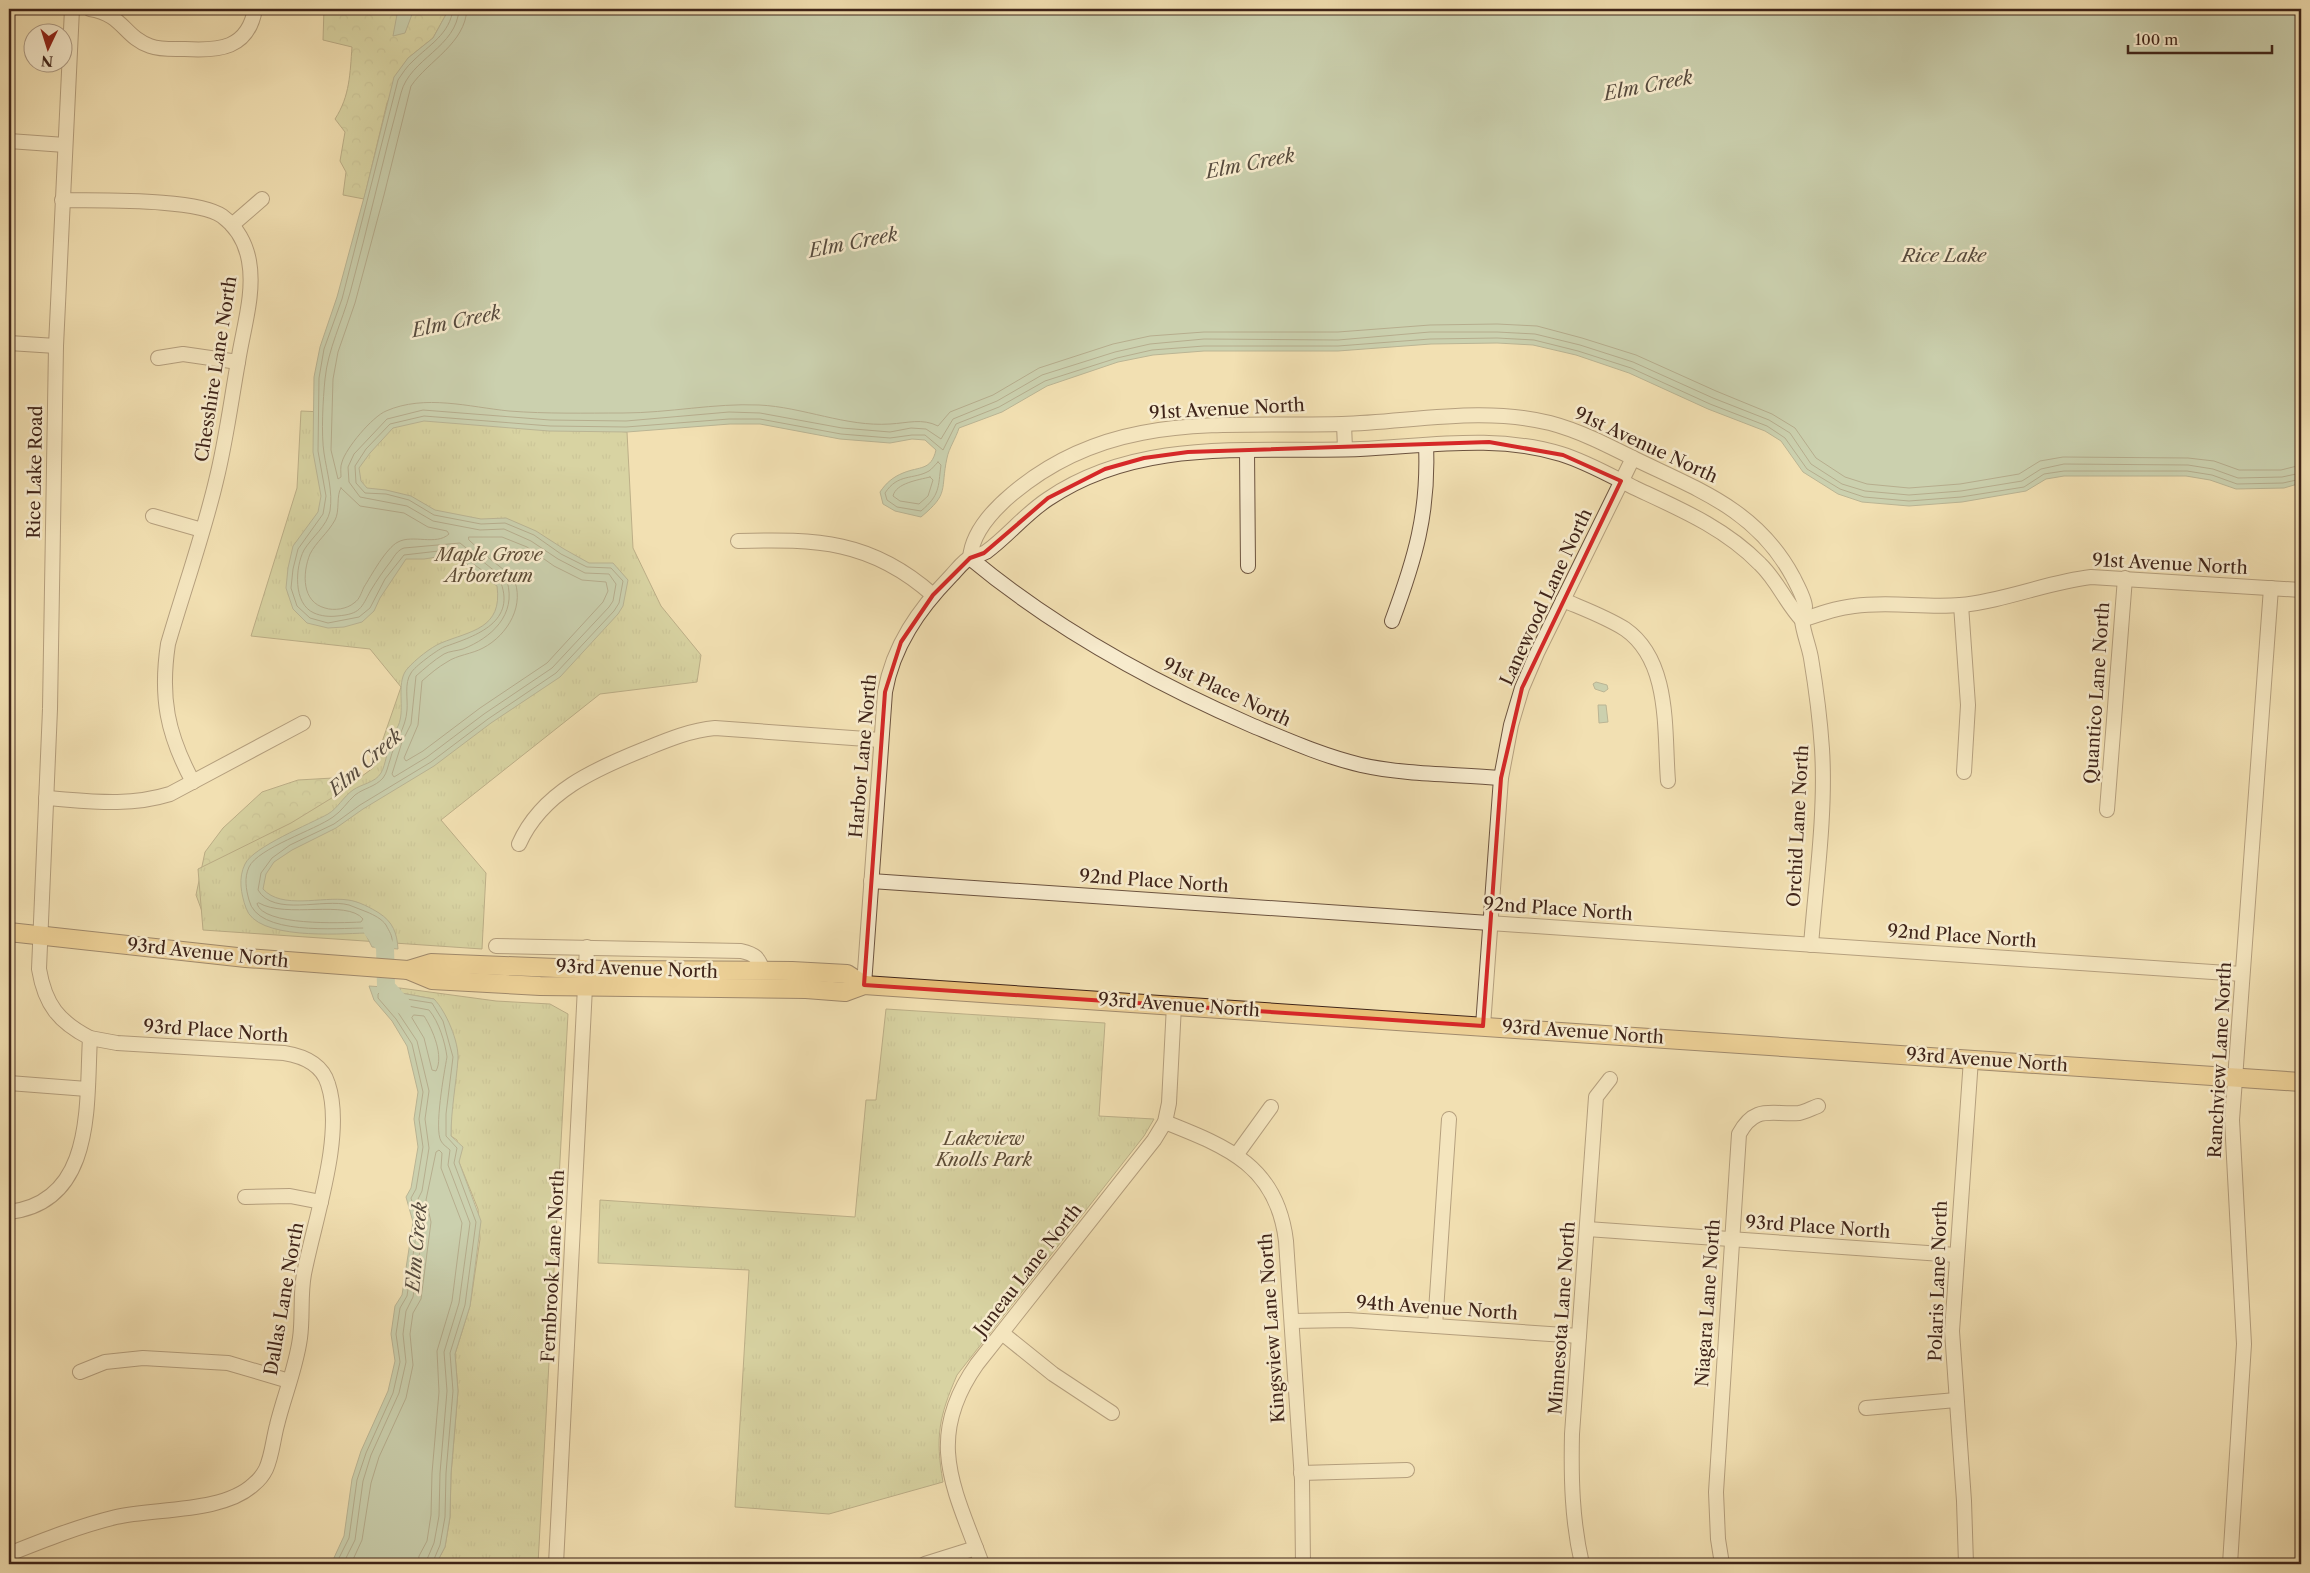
<svg xmlns="http://www.w3.org/2000/svg" width="2310" height="1573" font-family="'Libre Caslon Text',serif">
	<style>
		.forest { fill: url(#forest-crowns); stroke: #7c7454 }
		.park { fill: url(#park-tufts); stroke: #7c7454 }
		.water { fill: #9cbda9; stroke: #77806f }
		.lines { fill: none; stroke-linecap: round; stroke-linejoin: round }
		.shore { stroke: #6e7061; stroke-width: 1 }
		.river { stroke: #9cbda9; stroke-width: 18 }
		.minor-casing { stroke: #6c533f; stroke-width: 16 }
		.major-casing { stroke: #3f2419; stroke-width: 20 }
		.minor { stroke: #f7ebcd; stroke-width: 14 }
		.major { stroke: #e9c079; stroke-width: 18 }
		.marked { fill: none; stroke: #d62828; stroke-width: 4; stroke-linejoin: round }
		.labels { text-anchor: middle; stroke-width: 5; stroke-linejoin: round; paint-order: stroke }
		.street-label { font-size: 18px; fill: #3f2419; stroke: #f7ebcd }
		.park-label { font-size: 18px; font-style: italic; fill: #5d4c36; stroke: #f7ebcd }
		.water-label { font-size: 19px; font-style: italic; fill: #564a3d; stroke: #f7ebcd }
	</style>
	<defs>
		<pattern id="forest-crowns" width="20" height="18" patternUnits="userSpaceOnUse" patternTransform="scale(1.25)"><rect width="20" height="18" fill="#b8c38e"/><path d="M2 6a3 3 0 1 1 6 0M12 15a3 3 0 1 1 6 0" fill="none" stroke="#9fa77a"/></pattern>
		<pattern id="park-tufts" width="24" height="20" patternUnits="userSpaceOnUse" patternTransform="scale(1.25)"><rect width="24" height="20" fill="#b8c38e"/><path d="M3 7l-1-3M5 7V3M7 7l1-3M15 17l-1-3M17 17v-4M19 17l1-3" fill="none" stroke="#9fa77a"/></pattern>
	</defs>
	<rect width="100%" height="100%" fill="#f2e0b2"/>
	<filter id="stains"><feTurbulence type="fractalNoise" baseFrequency=".004" numOctaves="4"/><feColorMatrix values="0 0 0 0 .2 0 0 0 0 .09 0 0 0 0 .02 0 0 0 .5 -.17"/></filter>
	<radialGradient id="worn" r=".72"><stop offset=".6" stop-color="#630" stop-opacity="0"/><stop offset="1" stop-color="#630" stop-opacity=".3"/></radialGradient>
	<g class="forest">
		<path d="M324,9h125l-16,29 -25,20 -21,45 -23,96 -21,-4 3,-23 -6,-11 5,-29 -10,-13c15,-23 15,-46 17,-72l-29,-7z"/>
		<polygon points="333,778 352,791 207,925 196,895 205,852 223,828 262,792 298,780"/>
	</g>
	<g class="park">
		<polygon points="301,411 499,420 627,432 633,548 661,606 701,655 697,682 600,694 441,820 486,873 482,949 203,930 198,869 291,823 335,796 373,768 401,687 370,649 251,636 297,488"/>
		<polygon points="400,988 496,1001 550,1004 568,1014 538,1564 436,1564 445,1547 450,1517 451,1474 458,1391 455,1354 470,1306 480,1239 478,1209 459,1162 457,1140 451,1136 451,1115 458,1057 456,1045 434,999 401,993"/>
		<path d="M886,1009l219,14 -6,93 55,3 -10,17 -187,239c-18,42 -22,61 -14,107l-114,32 -94,-7 14,-237 -151,-7 2,-63 255,17 11,-117h10z"/>
	</g>
	<g class="water">
		<polygon points="398,9 414,9 405,33 393,36"/>
		<path d="M449,9h1852v474l-17,5 -48,1 -26,-9 -24,-4h-122l-18,3 -20,12 -64,11 -53,4 -47,-4 -24,-8 -35,-22 -22,-31 -16,-10 -57,-22 -79,-36 -53,-18 -43,-10 -36,-2 -66,1 -93,7h-134l-51,4 -35,7 -71,24 -45,26 -43,16c-3,10 -10,20 -12,30 -7,32 3,35 -26,59l-26,-6 -12,-7 -3,-12c6,-9 13,-15 23,-19 17,-7 28,-2 33,-23l-11,-10 -13,-1 -22,4 -50,-4 -80,-15h-30l-103,8 -78,-1 -125,-10 -31,7 -23,25 -11,15 2,13 6,7 19,2 25,6 24,14 46,9 25,-1 30,13 28,18 25,14h24l15,17 -5,26 -5,8 -58,63 -69,46 -57,43 -71,43 -27,19 -44,22 -18,12 -8,12 -3,15c19,21 59,7 85,11 10,1 23,8 31,13 14,9 18,20 19,36l-26,-2 -7,-14c-27,1 -109,7 -119,-25 -5,-14 -8,-30 -1,-44 8,-17 65,-40 83,-50 10,-6 15,-17 25,-24 8,-6 22,-7 28,-17 5,-9 6,-23 10,-33 2,-7 8,-13 9,-20 4,-15 -4,-40 8,-52 7,-8 23,-21 33,-25 29,-12 62,-14 56,-57l-24,-16 -17,-16 -32,5h-18l-26,39 -6,13 -12,11 -18,5 -16,1 -21,-5 -14,-14 -7,-21 2,-20 5,-22 25,-34 3,-16 -8,-44 1,-75 6,-30 17,-50 29,-107 28,-113 14,-19 25,-20z"/>
		<polygon points="1596,682 1607,685 1608,689 1604,692 1595,689 1593,684"/>
		<polygon points="1598,705 1606,705 1608,722 1599,723"/>
		<path d="M369,986l31,2 1,5 33,6c12,12 25,43 24,60 -2,26 -7,50 -7,77l12,11 -4,15 22,59 -11,85 -15,48 3,37 -7,83 -1,43 -5,30 -9,17h-110l7,-4 11,-24 8,-57 9,-28 27,-60 7,-30 -4,-27 4,-28 7,-11 11,-73 -7,-25 5,-9 7,-41 -4,-28 4,-27 -11,-46 -15,-25 -18,-21z"/>
	</g>
	<g class="lines">
		<g class="shore">
			<path d="M453,9c-3,25 -24,36 -40,52 -6,5 -11,13 -15,19l-56,219 -18,50 -5,29 -1,73 8,45 -3,18 -25,35 -5,20 -2,19 6,18 13,12 18,5 31,-6 11,-9 15,-29 19,-24 52,-6 20,17 25,17c15,41 -29,54 -57,64 -7,3 -30,20 -33,26 -7,10 -3,26 -4,37 -1,18 -13,33 -17,50 -2,5 -3,13 -7,18 -8,9 -19,10 -28,17 -8,7 -13,16 -22,22 -18,13 -75,31 -84,50 -5,11 -3,22 0,33 8,36 87,28 117,28l4,2 5,12 17,1c1,-7 -3,-12 -6,-18 -4,-6 -12,-10 -19,-13 -6,-2 -12,-5 -18,-7 -26,-7 -75,12 -91,-15l3,-17 11,-15 18,-13 44,-21 26,-19 71,-43 57,-43 68,-46 58,-62 5,-8 4,-22 -12,-13 -24,-1 -26,-13 -27,-19 -29,-12 -24,1 -47,-9 -25,-15 -23,-6 -21,-1 -9,-10 -1,-17 11,-17 24,-25 34,-8 126,10 76,1 103,-8h31l81,15 49,4 22,-3h13l18,15 13,-26 43,-17 46,-26 72,-23 35,-8 52,-4h134l92,-7 67,-1 37,2 44,11 53,17 79,36 57,22 18,12 22,31 33,20 24,8 45,4 52,-4 63,-10 20,-13 20,-3h123l25,4 25,9 46,-1 18,-4"/>
			<path d="M459,9c-2,39 -49,49 -58,84 -18,66 -33,134 -51,200 -8,29 -22,56 -25,86 -2,20 -4,55 -1,74 3,20 9,38 6,58 -3,15 -18,26 -26,39 -9,17 -11,54 10,63 7,3 15,4 23,3 24,-2 24,-8 34,-26 6,-10 13,-20 20,-29 4,-6 7,-11 13,-13l56,-5 47,38c10,34 -16,57 -44,68 -6,2 -14,2 -19,5 -10,6 -20,15 -28,22l-5,48 -9,18 -10,32 2,3 33,-20 57,-43 68,-46 57,-61 4,-6 3,-17 -7,-10 -24,-1 -27,-14 -27,-18 -27,-12 -24,1 -47,-9 -26,-15 -47,-9 -11,-15 -1,-15 6,-13 33,-35 36,-9 127,10 76,1 103,-9 31,1 82,15 48,4 21,-4 15,1 15,10 12,-20 44,-18 45,-26 73,-23 35,-8 54,-5 134,1 92,-8h67l38,2 45,11 53,17 80,36 56,22 21,13 21,31 31,20 23,7 44,4 52,-4 61,-10 19,-12 23,-5 124,1 25,4 25,9 44,-1 19,-4"/>
			<path d="M467,9c-2,35 -38,51 -56,77l-27,109 -29,108 -17,49 -5,27 -2,71 7,29 3,-2c0,-5 -1,-10 1,-15 4,-14 30,-45 44,-51 39,-17 83,-4 123,0 38,3 76,2 114,2 46,0 91,-10 136,-8 44,2 87,22 131,19 18,-1 32,-6 48,2l12,-14 43,-17 46,-27 74,-24 37,-8 54,-4h134l92,-7 67,-1 40,2 45,12 54,17 80,36 56,23 23,14 21,30 29,19 22,7 42,4 51,-4 59,-10 21,-13 23,-4 125,1 26,3 25,9h42l20,-5"/>
			<path d="M938,462l3,3c-3,23 -1,30 -20,46l-24,-4 -10,-7 -2,-7c13,-20 28,-13 44,-22 3,-2 6,-6 9,-9z"/>
			<path d="M930,477l3,3 -5,16 -9,8 -19,-3 -7,-5c3,-13 25,-16 37,-19z"/>
			<path d="M341,488l19,18 44,7 24,14 19,4 2,3c-13,12 -36,0 -51,8 -12,6 -27,34 -34,45 -3,6 -4,12 -10,16 -7,6 -20,8 -29,5 -23,-6 -23,-34 -15,-54 6,-12 18,-21 25,-34 5,-9 1,-25 6,-32z"/>
			<path d="M469,537h33l25,10 27,19 28,14 24,2 2,9 -5,11 -56,61 -67,45 -57,43 -17,10 -2,-3 14,-33 4,-44c8,-7 16,-14 25,-19 10,-7 25,-8 36,-14 25,-13 43,-44 30,-71l-28,-22 -16,-15z"/>
			<path d="M259,903c27,16 88,-4 104,16l-2,3c-20,1 -98,4 -104,-18z"/>
			<path d="M414,1015l10,1c9,14 20,40 12,55l-4,-1 -8,-32 -12,-20z"/>
			<polyline points="336,1564 349,1538 357,1480 366,1453 393,1393 400,1362 396,1334 400,1308 407,1296 418,1222 411,1198 416,1189 423,1147 419,1119 423,1092 412,1044 396,1019 378,998 378,994 380,992 395,993 400,998 432,1003 443,1021 453,1057 446,1114 446,1136 457,1148 454,1163 476,1222 465,1305 450,1353 453,1391 446,1473 445,1517 440,1545 432,1564"/>
			<path d="M343,1564l12,-24 8,-59 8,-26 28,-62 7,-31 -3,-28 3,-23 7,-14 11,-74 -6,-24 4,-8 7,-43 -4,-29 4,-28 -12,-50 -22,-33 3,-4 31,6c10,12 16,32 18,47 -3,16 -13,72 -6,84 2,4 6,6 9,9l-2,15 22,58 -11,80 -15,49 3,39 -7,82 -1,43 -5,27 -9,21"/>
			<polyline points="351,1564 362,1540 371,1483 379,1457 406,1398 413,1365 410,1334 413,1313 421,1299 427,1253 431,1222 426,1200 436,1152 439,1150 442,1153 441,1168 462,1223 452,1301 437,1351 439,1392 432,1473 431,1515 427,1541 419,1556 418,1564"/>
		</g>
		<polyline class="river" points="372,929 385,946 386,987 402,1005"/>
		<defs>
			<g id="minor">
				<path d="M90,9c33,5 34,28 60,37 11,4 24,3 35,3 34,2 63,0 70,-40"/>
				<polyline points="9,141 65,145"/>
				<path d="M62,200c36,1 135,-2 160,16 15,11 24,28 27,45 6,32 -6,68 -11,101 -7,39 -12,79 -22,119 -13,55 -32,108 -48,163 -8,53 -1,90 25,138"/>
				<polyline points="232,225 262,199"/>
				<polyline points="9,343 56,346"/>
				<polyline points="158,358 183,354 238,362"/>
				<polyline points="1344,424 1345,449"/>
				<polyline points="1247,451 1248,566"/>
				<polyline points="153,516 202,530"/>
				<path d="M738,541c79,-2 133,-1 195,54"/>
				<path d="M970,558c2,-25 23,-48 42,-64 99,-84 210,-67 330,-70 69,-2 140,-18 208,-1 30,8 57,22 85,36 64,31 122,51 158,118 4,8 12,22 12,30 0,5 -3,9 -3,13 1,12 7,26 9,38 5,30 9,61 11,91 4,63 -6,133 -11,196"/>
				<path d="M970,558c84,70 180,123 281,167 36,15 72,31 110,40 45,10 94,9 140,13"/>
				<path d="M1563,600c21,9 43,17 62,29 46,32 39,102 43,152"/>
				<polyline points="1961,605 1968,705 1964,772"/>
				<path d="M1802,620c17,-6 34,-12 52,-14 35,-5 71,2 106,-1 45,-4 87,-23 131,-28l210,13"/>
				<path d="M1392,621c23,-62 37,-108 34,-176"/>
				<path d="M46,798c43,3 82,9 124,-4l133,-71"/>
				<polyline points="2107,810 2125,578"/>
				<path d="M519,844c23,-52 76,-75 126,-95 22,-9 46,-19 70,-21l165,12"/>
				<polyline points="871,881 2242,974"/>
				<path d="M496,946l245,5c14,3 18,7 22,20"/>
				<path d="M864,985l21,-293c8,-46 34,-83 66,-116 6,-6 12,-15 20,-19 4,-2 10,-2 15,-5 22,-16 39,-38 62,-53 93,-63 206,-46 312,-50 68,-3 135,-15 201,5 26,8 50,22 74,34 45,21 90,40 125,76 17,16 26,39 42,56"/>
				<polyline points="1483,1026 1501,778 1511,725 1522,688 1537,653 1633,458"/>
				<polyline points="9,1083 87,1089"/>
				<path d="M1165,1122c63,25 112,44 121,119l16,239 1,84"/>
				<polyline points="1237,1154 1271,1107"/>
				<polyline points="245,1197 290,1196 321,1202"/>
				<path d="M9,1212c87,-10 77,-110 81,-174 -31,-16 -45,-33 -51,-69l11,-260 6,-363 16,-337"/>
				<polyline points="1587,1229 1956,1255"/>
				<polyline points="1292,1321 1348,1320 1579,1336"/>
				<polyline points="1435,1326 1449,1119"/>
				<polyline points="1002,1333 1053,1374 1112,1413"/>
				<polyline points="80,1372 105,1362 143,1358 228,1363 289,1381"/>
				<polyline points="1866,1408 1956,1400"/>
				<polyline points="1301,1473 1407,1470"/>
				<path d="M9,1554c35,-14 70,-28 107,-37 39,-9 108,-4 138,-33 5,-4 9,-9 12,-15 6,-13 7,-29 11,-44 7,-29 19,-57 23,-87 3,-21 0,-43 4,-64 10,-53 41,-139 24,-190 -6,-20 -25,-28 -44,-31l-167,-10 -27,-5"/>
				<polyline points="556,1564 587,947"/>
				<polyline points="925,1564 976,1548"/>
				<path d="M982,1564c-28,-76 -58,-125 -5,-200l177,-224 11,-18 4,-19 5,-98"/>
				<path d="M1582,1564c-10,-43 -11,-86 -10,-130l24,-337 14,-18"/>
				<path d="M1722,1564l-4,-25 -2,-47 23,-358c16,-30 33,-19 60,-21 6,-1 13,-5 19,-7"/>
				<polyline points="1966,1564 1964,1501 1952,1331 1971,1059"/>
				<polyline points="2230,1564 2244,1344 2232,1120 2271,588"/>
			</g>
			<g id="major">
				<polyline points="9,932 246,958 408,970 432,980 540,986 806,989 845,992 864,985 2301,1082"/>
				<polyline points="408,970 431,963 605,970 792,971 847,974 864,985"/>
			</g>
		</defs>
		<use href="#minor" class="minor-casing"/>
		<use href="#major" class="major-casing"/>
		<use href="#minor" class="minor"/>
		<use href="#major" class="major"/>
	</g>
	<path d="M0 0H2310V1573H0ZM1489,442l74,13 58,26 -99,207 -21,90 -18,248 -619,-41 21,-293 16,-50 32,-47 37,-37 14,-5 64,-55 57,-29 39,-11 44,-6z" fill="#f2e0b2" fill-opacity=".55" fill-rule="evenodd"/>
	<path class="marked" d="M1489,442l74,13 58,26 -99,207 -21,90 -18,248 -619,-41 21,-293 16,-50 32,-47 37,-37 14,-5 64,-55 57,-29 39,-11 44,-6z"/>
	<g class="labels">
		<g class="street-label">
			<text transform="translate(216 369) rotate(-81)" y="6">Chesshire Lane North</text>
			<text transform="translate(1227 409) rotate(-3)" y="6">91st Avenue North</text>
			<text transform="translate(1646 445) rotate(25)" y="6">91st Avenue North</text>
			<text transform="translate(35 472) rotate(-89)" y="6">Rice Lake Road</text>
			<text transform="translate(2170 564) rotate(3)" y="6">91st Avenue North</text>
			<text transform="translate(1546 597) rotate(-65)" y="6">Lanewood Lane North</text>
			<text transform="translate(1227 692) rotate(25)" y="6">91st Place North</text>
			<text transform="translate(2097 693) rotate(-86)" y="6">Quantico Lane North</text>
			<text transform="translate(863 756) rotate(-85)" y="6">Harbor Lane North</text>
			<text transform="translate(1798 826) rotate(-87)" y="6">Orchid Lane North</text>
			<text transform="translate(1154 881) rotate(4)" y="6">92nd Place North</text>
			<text transform="translate(1558 909) rotate(4)" y="6">92nd Place North</text>
			<text transform="translate(1962 936) rotate(4)" y="6">92nd Place North</text>
			<text transform="translate(208 953) rotate(6)" y="6">93rd Avenue North</text>
			<text transform="translate(637 969) rotate(2)" y="6">93rd Avenue North</text>
			<text transform="translate(1179 1005) rotate(4)" y="6">93rd Avenue North</text>
			<text transform="translate(216 1031) rotate(4)" y="6">93rd Place North</text>
			<text transform="translate(1583 1032) rotate(4)" y="6">93rd Avenue North</text>
			<text transform="translate(1987 1060) rotate(4)" y="6">93rd Avenue North</text>
			<text transform="translate(2220 1060) rotate(-87)" y="6">Ranchview Lane North</text>
			<text transform="translate(1818 1227) rotate(4)" y="6">93rd Place North</text>
			<text transform="translate(553 1266) rotate(-87)" y="6">Fernbrook Lane North</text>
			<text transform="translate(1028 1270) rotate(-52)" y="6">Juneau Lane North</text>
			<text transform="translate(1938 1281) rotate(-88)" y="6">Polaris Lane North</text>
			<text transform="translate(284 1299) rotate(-80)" y="6">Dallas Lane North</text>
			<text transform="translate(1708 1303) rotate(-86)" y="6">Niagara Lane North</text>
			<text transform="translate(1437 1308) rotate(4)" y="6">94th Avenue North</text>
			<text transform="translate(1562 1318) rotate(-86)" y="6">Minnesota Lane North</text>
			<text transform="translate(1272 1328) rotate(-94)" y="6">Kingsview Lane North</text>
		</g>
		<g class="park-label">
			<text x="489" y="561">Maple Grove<tspan x="489" dy="21">Arboretum</tspan></text>
			<text x="984" y="1145">Lakeview<tspan x="984" dy="21">Knolls Park</tspan></text>
		</g>
		<g class="water-label">
			<text transform="translate(1648 85) rotate(-11)" y="7">Elm Creek</text>
			<text transform="translate(1250 163) rotate(-11)" y="7">Elm Creek</text>
			<text transform="translate(853 242) rotate(-11)" y="7">Elm Creek</text>
			<text x="1944" y="262">Rice Lake</text>
			<text transform="translate(456 321) rotate(-12)" y="7">Elm Creek</text>
			<text transform="translate(365 762) rotate(-41)" y="7">Elm Creek</text>
			<text transform="translate(416 1247) rotate(-85)" y="7">Elm Creek</text>
		</g>
	</g>
	<rect width="2310" height="1573" fill="none" stroke="#f2e0b2" stroke-width="30"/>
	<rect x="10" y="10" width="2290" height="1553" fill="none" stroke="#3f2419" stroke-width="2.5"/>
	<rect x="15" y="15" width="2280" height="1543" fill="none" stroke="#3f2419"/>
	<g transform="translate(48 48) rotate(184)"><circle r="24" fill="#f7ebcd" stroke="#ad9b85"/>
	<path d="M0-4L9 19L0 12L-9 19Z" fill="#8f2418"/>
	<text y="-8" font-size="14" font-weight="bold" text-anchor="middle" fill="#3f2419">N</text>
	</g>
	<path d="M2128 45v8h144v-8" fill="none" stroke="#3f2419" stroke-width="2.5"/>
	<text x="2135" y="45" font-size="15" fill="#3f2419" stroke="#f7ebcd" stroke-width="4" paint-order="stroke">100 m</text>
	<rect width="100%" height="100%" filter="url(#stains)"/>
	<rect width="100%" height="100%" fill="url(#worn)"/>
</svg>
